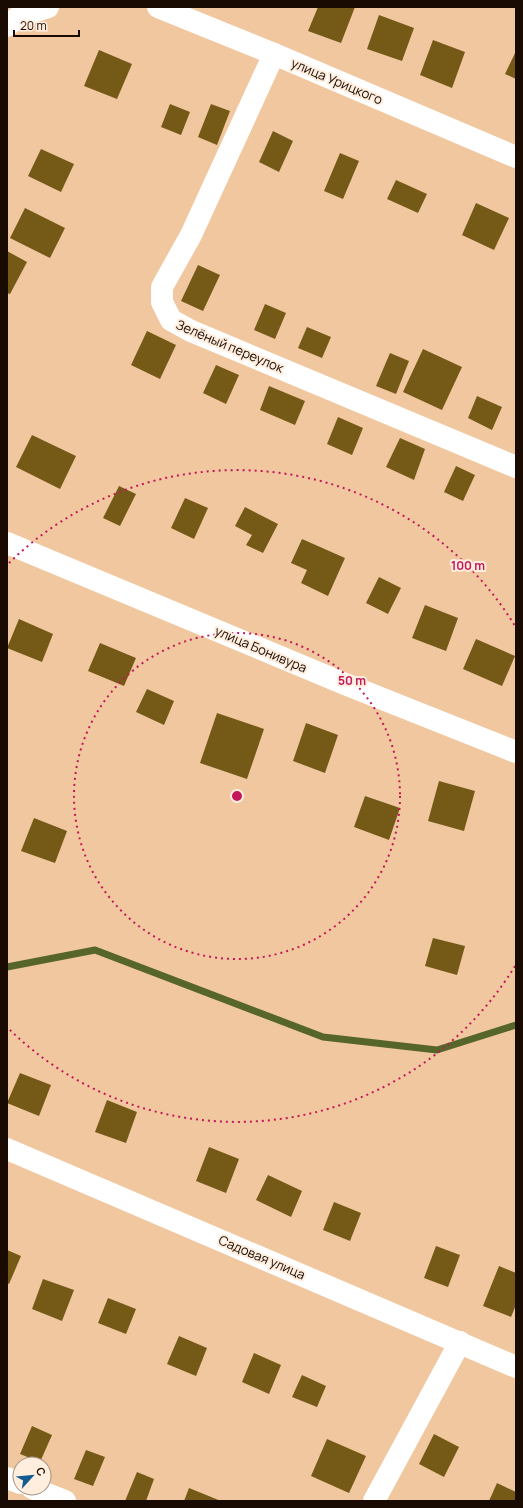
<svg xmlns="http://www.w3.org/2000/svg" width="523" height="1508" font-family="Manrope,sans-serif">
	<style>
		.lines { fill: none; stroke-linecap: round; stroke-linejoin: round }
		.stream { stroke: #56652a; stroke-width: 7 }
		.building { fill: #755a17 }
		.minor { stroke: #fff; stroke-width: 22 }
		.major { stroke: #fff; stroke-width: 22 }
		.ring { fill: none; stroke: #c2185b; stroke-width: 2; stroke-dasharray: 2 4 }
		.labels { text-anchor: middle; stroke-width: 4; stroke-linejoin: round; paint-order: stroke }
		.street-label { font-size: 13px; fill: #190b01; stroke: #ffeede }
		.centre { fill: #c2185b; stroke: #ffeede; stroke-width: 2 }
		.ring-label { font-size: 12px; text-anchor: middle; font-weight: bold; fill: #c2185b; stroke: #ffeede; stroke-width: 4; stroke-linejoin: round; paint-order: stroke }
	</style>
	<rect width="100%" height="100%" fill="#f1c79f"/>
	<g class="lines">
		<polyline class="stream" points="7,967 95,950 323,1037 437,1050 516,1025"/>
	</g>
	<g class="building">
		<polygon points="318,7 355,7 341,43 308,31"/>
		<polygon points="379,15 414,28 402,61 367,49"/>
		<polygon points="433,40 465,52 452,88 420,75"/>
		<polygon points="99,50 132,64 117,99 84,86"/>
		<polygon points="516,51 516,79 505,74"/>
		<polygon points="170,104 190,112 181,135 161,127"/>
		<polygon points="211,104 230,111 217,145 198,137"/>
		<polygon points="273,131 293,141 279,172 259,162"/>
		<polygon points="41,149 74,164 61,192 28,176"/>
		<polygon points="340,153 359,161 343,199 324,191"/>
		<polygon points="396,180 427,194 418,213 387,199"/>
		<polygon points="476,203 509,218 494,250 462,235"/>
		<polygon points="25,208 65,228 50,258 10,238"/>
		<polygon points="7,251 27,262 10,294 7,293"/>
		<polygon points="198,265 220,275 203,311 181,301"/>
		<polygon points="265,304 286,313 275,339 254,330"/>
		<polygon points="307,327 331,337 322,358 298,348"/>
		<polygon points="147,331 176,345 160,379 131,365"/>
		<polygon points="423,349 462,367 442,410 403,392"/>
		<polygon points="390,353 409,361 396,394 376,386"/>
		<polygon points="216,365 239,375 226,404 203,393"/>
		<polygon points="269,386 305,401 295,425 260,410"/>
		<polygon points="477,396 502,407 492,430 468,418"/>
		<polygon points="338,417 363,428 352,455 327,444"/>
		<polygon points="32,435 76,456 60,489 16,467"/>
		<polygon points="400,438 425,449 414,480 386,467"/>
		<polygon points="456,466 475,475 463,501 444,492"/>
		<polygon points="119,486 136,494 120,526 103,518"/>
		<polygon points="185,498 208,508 194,539 171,528"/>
		<polygon points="245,507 278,524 263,553 246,545 252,535 235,526"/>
		<polygon points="302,539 345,558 328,596 301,583 307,570 291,563"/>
		<polygon points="379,577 401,588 388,614 366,603"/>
		<polygon points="425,605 458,618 446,651 412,638"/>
		<polygon points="19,619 53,634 42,662 7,648"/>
		<polygon points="476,639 515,656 502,686 463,669"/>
		<polygon points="100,643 136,658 124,686 88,671"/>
		<polygon points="147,689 174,701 164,725 136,712"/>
		<polygon points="217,713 264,729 247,779 200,763"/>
		<polygon points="306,723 338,735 325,773 293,761"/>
		<polygon points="439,781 475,791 464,831 428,821"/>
		<polygon points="365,796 400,808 389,840 354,827"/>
		<polygon points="34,818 67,831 55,863 21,851"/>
		<polygon points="433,938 465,946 457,975 425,966"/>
		<polygon points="20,1073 51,1085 39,1116 7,1103"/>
		<polygon points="107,1100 137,1112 126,1143 95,1132"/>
		<polygon points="209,1147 239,1159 226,1193 196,1181"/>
		<polygon points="268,1175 302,1191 291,1217 256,1200"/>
		<polygon points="334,1202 361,1213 350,1241 323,1230"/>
		<polygon points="436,1246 460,1255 448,1287 424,1278"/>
		<polygon points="7,1250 21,1256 9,1284 7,1283"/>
		<polygon points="499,1266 516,1273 516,1305 511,1317 483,1306"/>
		<polygon points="43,1279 74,1290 62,1321 32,1309"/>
		<polygon points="108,1298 136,1309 126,1334 98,1323"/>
		<polygon points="179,1336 207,1348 196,1376 167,1364"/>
		<polygon points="254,1353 281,1365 269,1394 242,1382"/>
		<polygon points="302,1375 326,1386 317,1407 292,1397"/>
		<polygon points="32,1426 52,1435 40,1462 20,1454"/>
		<polygon points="434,1434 459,1447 444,1477 419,1464"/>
		<polygon points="327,1439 366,1456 349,1493 311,1476"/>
		<polygon points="86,1450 105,1457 93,1486 74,1479"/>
		<polygon points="137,1472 154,1479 146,1501 125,1501"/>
		<polygon points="497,1483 516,1492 516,1501 489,1501"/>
		<polygon points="189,1488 221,1501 184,1501"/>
	</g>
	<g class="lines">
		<g class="minor">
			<polyline points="274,54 191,235 162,287 162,302 171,320 191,331 516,467"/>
			<polyline points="7,543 345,684 516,752"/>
			<polyline points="7,1149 516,1367"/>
			<polyline points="7,1478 20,1483"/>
			<polyline points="32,1488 65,1501"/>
			<polyline points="374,1501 460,1342"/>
		</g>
		<g class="major">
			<polyline points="158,7 274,54 516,157"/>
			<polyline points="7,26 18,17 48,7"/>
		</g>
	</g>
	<g class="ring">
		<circle cx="237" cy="796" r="163"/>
		<path d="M515 966A326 326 0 0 1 9 1029M9 563A326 326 0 0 1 515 626"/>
	</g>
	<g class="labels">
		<g class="street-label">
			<text transform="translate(337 81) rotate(23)" y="5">улица Урицкого</text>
			<text transform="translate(230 346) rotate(23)" y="5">Зелёный переулок</text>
			<text transform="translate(261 649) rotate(23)" y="5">улица Бонивура</text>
			<text transform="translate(262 1257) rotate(23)" y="5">Садовая улица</text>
		</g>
	</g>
	<circle cx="237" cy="796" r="6" class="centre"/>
	<g class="ring-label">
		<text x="468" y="570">100 m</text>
		<text x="352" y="685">50 m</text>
	</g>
	<rect width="523" height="1508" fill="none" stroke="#190b01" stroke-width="16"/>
	<g transform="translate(32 1476) rotate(63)"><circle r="19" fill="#ffeede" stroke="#a39386"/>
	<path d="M0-3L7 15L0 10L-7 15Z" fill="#125c90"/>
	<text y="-6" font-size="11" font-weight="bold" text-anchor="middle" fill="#190b01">С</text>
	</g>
	<path d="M14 30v6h65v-6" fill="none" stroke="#190b01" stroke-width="2"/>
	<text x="20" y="30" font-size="12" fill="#190b01" stroke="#ffeede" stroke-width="3" paint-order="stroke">20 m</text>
</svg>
